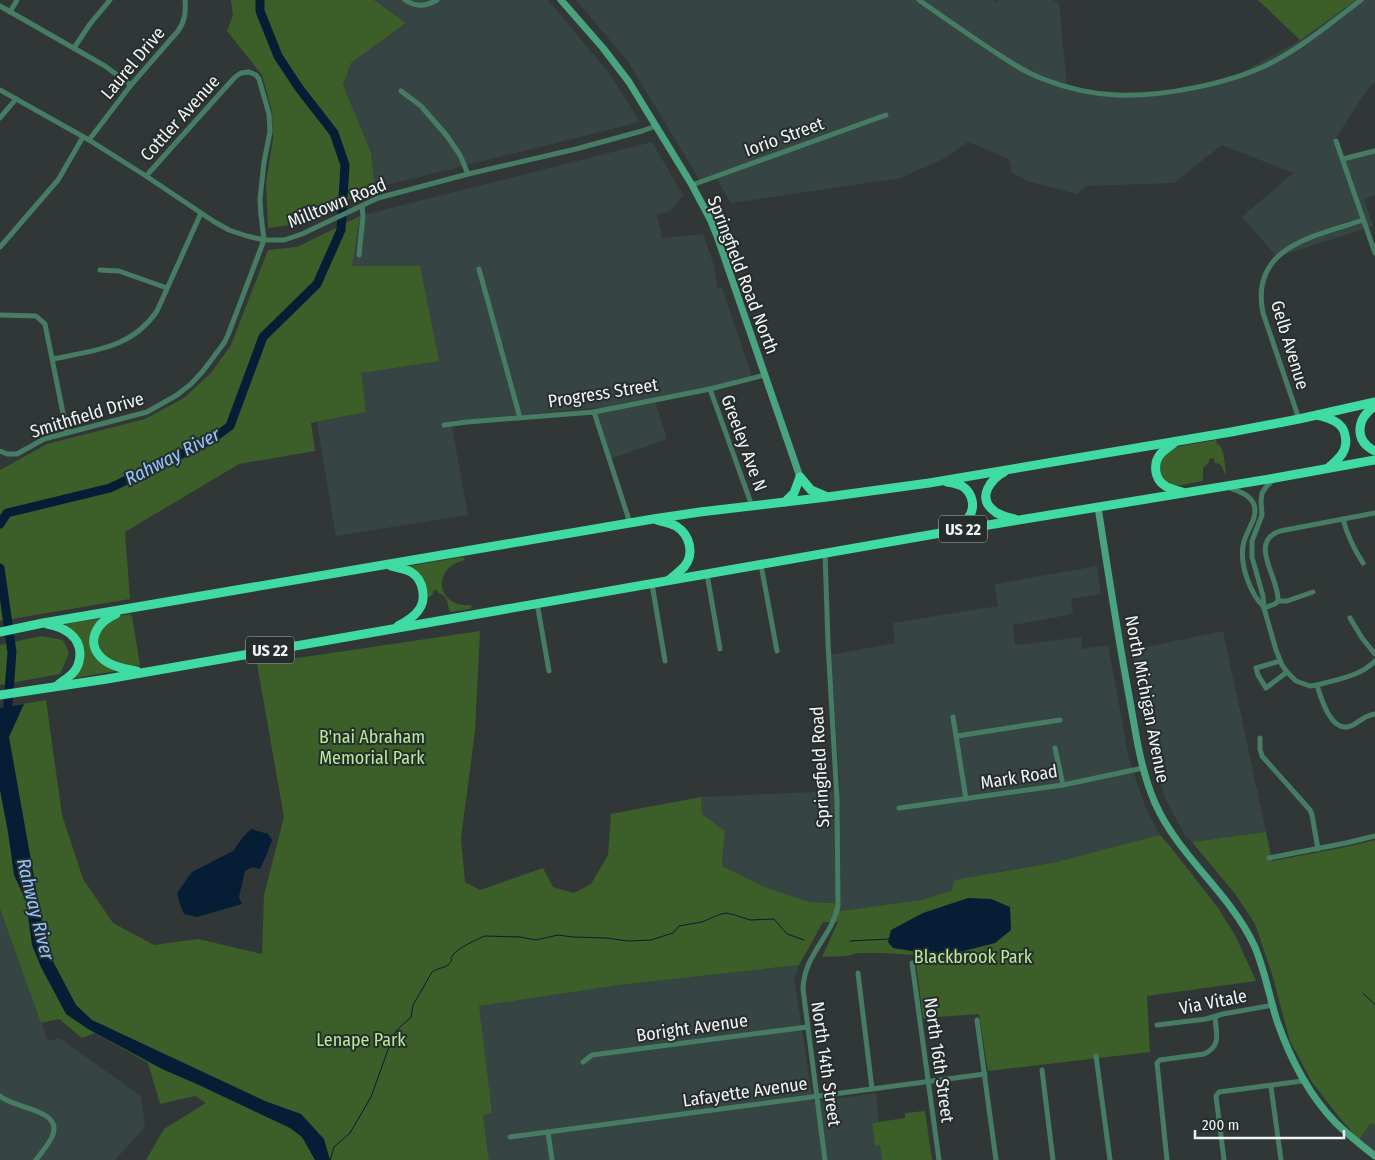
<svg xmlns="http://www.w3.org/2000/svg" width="1375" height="1160" font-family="'Fira Sans Condensed',sans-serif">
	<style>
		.built { fill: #364443 }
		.green { fill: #3c5e29 }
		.water { fill: #051e36 }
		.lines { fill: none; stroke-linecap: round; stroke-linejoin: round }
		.stream { stroke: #051e36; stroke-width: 1 }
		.river { stroke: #051e36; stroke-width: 9 }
		.street { stroke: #467c64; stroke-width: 5 }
		.secondary { stroke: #48a37e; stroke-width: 7 }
		.highway { stroke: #3fdba3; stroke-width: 9 }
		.labels { text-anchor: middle; stroke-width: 4; stroke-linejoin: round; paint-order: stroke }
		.shield { fill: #272d2d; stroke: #b4b8b8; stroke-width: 1 }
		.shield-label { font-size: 16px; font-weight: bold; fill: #f0f4f4 }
		.street-label { font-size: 18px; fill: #f0f4f4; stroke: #272d2d }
		.park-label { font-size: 18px; fill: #b5ec9a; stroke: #272d2d }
		.water-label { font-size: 19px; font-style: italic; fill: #90c7ff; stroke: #272d2d }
	</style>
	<rect width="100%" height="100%" fill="#313737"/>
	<g class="built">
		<polygon points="374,0 548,0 609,73 640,122 375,188 371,152 343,85 351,63 406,23"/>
		<polygon points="576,0 993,0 996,2 997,0 1053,0 1059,4 1067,86 1117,95 1171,92 1230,79 1300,40 1353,0 1375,0 1375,82 1369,87 1335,139 1343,156 1375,148 1375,195 1364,199 1373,226 1277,257 1242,217 1293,173 1222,145 1174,183 1086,186 1077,194 1030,182 1012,173 1009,159 968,142 949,156 901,178 731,203 714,174 701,182 627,60"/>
		<polygon points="652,142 683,195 670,211 657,215 662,238 703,234 714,265 717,288 722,288 753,379 655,401 667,439 610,459 594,408 451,421 468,515 336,536 317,422 366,412 360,373 351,266 360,216"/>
		<polygon points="1097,566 1101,594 1071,599 1073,614 1013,625 1015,645 1081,637 1082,649 1108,645 1129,759 1146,809 1160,835 1056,862 1002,871 951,891 921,900 841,911 834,903 809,902 762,886 722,866 725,831 702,814 701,797 840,791 831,655 895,643 893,623 998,606 995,584"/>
		<polygon points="1223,631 1266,832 1192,842 1185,835 1166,800 1151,754 1132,650"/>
		<polygon points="0,909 48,1041 59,1038 141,1096 145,1127 115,1160 0,1160"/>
		<polygon points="799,965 794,979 813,1102 876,1093 879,1122 872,1123 875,1146 880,1145 882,1160 489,1160 483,1114 492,1113 478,1006 619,985"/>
		<polygon points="1371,1123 1375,1125 1375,1152 1359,1140"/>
	</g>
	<g class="green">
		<polygon points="231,0 374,0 406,23 351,63 343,85 371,152 375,188 290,225 268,228 266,182 273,139 272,111 262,75 227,31 233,15"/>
		<polygon points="1258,0 1356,0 1300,40"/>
		<polygon points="360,216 352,266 420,266 439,361 361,373 366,412 311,423 315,451 239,464 125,532 130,599 0,621 0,470 47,444 145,419 184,398 211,373 231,345 268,250 297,247"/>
		<path d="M1216,440l1,4 4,3 3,10 2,17h-1l-4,-9 -7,-3v-4l-5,1v3l-6,6v13l-27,5 -8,-4 -1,2c-9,-11 -8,-13 -6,-26l15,-11z"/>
		<path d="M463,557l2,3c-35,8 -28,49 7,45v1l-2,3 -20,3c-3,-8 -1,-16 -12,-19l-1,-3 -4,1v3l-5,4 -1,-11h-2l-16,-21z"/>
		<polygon points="130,614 132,616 140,665 125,666 118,665 104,656 99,648 98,634 112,617"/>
		<polygon points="97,619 100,620 91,642 117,671 74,678 82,661 65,624"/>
		<polygon points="480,631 475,731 461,838 465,882 480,890 543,868 553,887 574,893 591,884 608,855 611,814 701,797 702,814 725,831 722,866 762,886 809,902 834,903 841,911 921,900 951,891 955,880 1056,862 1160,835 1169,845 1218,908 1235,935 1256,981 1147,996 1150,1052 988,1071 979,1014 923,1018 915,955 885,953 858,953 846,956 822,957 838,922 823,922 799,965 619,985 479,1006 492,1113 483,1115 489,1160 146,1160 164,1129 206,1103 195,1096 160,1104 148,1063 95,1033 82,1038 59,1019 41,1023 0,909 0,708 46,700 62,815 83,879 113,923 154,945 198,939 262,954 264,895 284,817 257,664"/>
		<polygon points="41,636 63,640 69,653 60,674 0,685 0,645"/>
		<polygon points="1266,832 1272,861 1341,848 1375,840 1375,1125 1371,1123 1359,1140 1339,1117 1312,1082 1290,1041 1272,974 1255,924 1236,895 1192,842"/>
		<polygon points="925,1111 932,1160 882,1160 880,1145 875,1146 872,1123 905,1118 905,1113"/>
	</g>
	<g class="water">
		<polygon points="24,704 9,737 47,950 76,1005 92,1020 265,1101 301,1114 324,1139 330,1160 315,1160 302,1137 290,1128 199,1085 162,1069 88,1029 66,1014 41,967 32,945 26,901 14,875 8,832 0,790 0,708"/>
		<polygon points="251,829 268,834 272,840 267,854 260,869 252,867 245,871 239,897 242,904 197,917 184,914 180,904 177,893 192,872 233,851 243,837"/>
		<polygon points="968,898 991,899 1010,907 1011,930 995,943 952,954 925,953 893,948 888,942 891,930 923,913"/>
	</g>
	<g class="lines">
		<g class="stream">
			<polyline points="850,941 889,939"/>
			<polyline points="1363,993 1375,1005"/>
			<path d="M330,1160l4,-13 16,-14 21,-36 19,-53 6,-13 15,-14 2,-12 19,-33c5,-4 14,-4 18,-9 4,-6 -2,-2 3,-8 5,-7 24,-16 32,-19l35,1 16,3 22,-5 15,2 33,1 22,3 23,-1 22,-7 6,-7 23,-4 16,-7 8,-2 9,2 15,5 24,-1 13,15 17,6"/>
		</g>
		<g class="river">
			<polyline points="0,524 7,513 110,488 211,440 230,426 263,337 317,284 341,230 345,165 334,133 299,88 278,56 260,11 260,0"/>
			<polyline points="0,568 12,652 7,717"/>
		</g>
		<g class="street">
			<path d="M405,0c12,8 21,6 32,0"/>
			<path d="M919,0c21,15 43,30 65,45 19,12 37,26 59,34 23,9 49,15 74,16 44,2 110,-11 150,-30 34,-17 64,-42 94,-65"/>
			<polyline points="0,6 105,66 131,85"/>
			<polyline points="10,12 17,0"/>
			<polyline points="74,48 90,24 110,0"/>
			<polyline points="0,90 89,140 146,176 213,221 229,230 247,236 264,240 284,240 302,234 378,198 468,174 576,149 642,131 656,126"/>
			<polyline points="401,91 421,106 447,136 460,155 468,174"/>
			<polyline points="0,118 16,99"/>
			<path d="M89,140l42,-55 47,-54c7,-10 8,-19 7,-31"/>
			<polyline points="1336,141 1375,253"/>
			<polyline points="1343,159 1375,151"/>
			<polyline points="692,185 886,115"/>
			<polyline points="0,247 58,180 83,137"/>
			<polyline points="359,255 363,216 362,206"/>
			<polyline points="479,269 520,418"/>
			<polyline points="100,270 119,271 167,288"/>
			<polyline points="0,315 36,316 45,324 67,433"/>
			<path d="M53,359c41,-9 78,-10 104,-48l44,-98"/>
			<polyline points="710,389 752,506"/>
			<polyline points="594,412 630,523"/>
			<path d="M1299,419l-36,-106c-14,-67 53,-77 100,-93"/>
			<polyline points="444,425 467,422 594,412 710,389 765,375"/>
			<polyline points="0,451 7,454 17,454 44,439 147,412 177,395 191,384 203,371 224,343 228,335 264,240 261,215 260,199 264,162 270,132 269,114 259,79 256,75 249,72 241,73 235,77 146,176"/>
			<path d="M1274,479l-8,8 -4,6 -1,8 1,14 -10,26v16l11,39 1,12 12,42 6,15 5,7 9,9 14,5 7,-1c21,-6 42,-8 58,-24"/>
			<path d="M1230,488c19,6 32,15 21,37 -3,7 -7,13 -8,21 -3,19 7,48 21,61"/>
			<path d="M1343,519c4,16 11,30 20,44"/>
			<path d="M825,553l3,90 9,157 1,106c-6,31 -34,48 -35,83l22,171"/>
			<polyline points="761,565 777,651"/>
			<polyline points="707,574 720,649"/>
			<polyline points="652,584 665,661"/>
			<path d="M1278,601c2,-22 -31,-59 2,-70l95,-18"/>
			<polyline points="537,603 549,671"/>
			<polyline points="1264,608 1275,604 1278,601 1287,601 1313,592"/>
			<polyline points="1350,618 1362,638 1375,654"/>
			<polyline points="1280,661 1256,668 1258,675 1266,688 1287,672"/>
			<path d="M1317,685c4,13 14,49 34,41 3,-1 6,-4 10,-6 4,-3 9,-5 14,-6"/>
			<polyline points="953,717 966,799"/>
			<polyline points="957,736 1060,720"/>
			<polyline points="1260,738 1260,749 1262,756 1310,810 1312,815 1318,849"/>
			<polyline points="1055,748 1063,785"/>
			<polyline points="899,808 1063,785 1143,768"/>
			<polyline points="1269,858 1346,843 1375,836"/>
			<polyline points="912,963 939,1160"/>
			<polyline points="858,973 872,1089"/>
			<polyline points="977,1020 996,1160"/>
			<polyline points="1157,1025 1206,1019 1223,1014 1273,1005"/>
			<polyline points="1096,1056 1110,1160"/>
			<polyline points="583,1062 592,1055 807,1027"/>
			<polyline points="1042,1070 1053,1160"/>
			<polyline points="1271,1087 1281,1160"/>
			<path d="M0,1096c14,13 65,13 52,41 -4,8 -11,16 -16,23"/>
			<polyline points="548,1132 552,1160"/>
			<polyline points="510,1137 985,1074"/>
			<path d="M1167,1160l-10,-97 3,-3 44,-6c18,-8 12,-21 11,-37"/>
			<polyline points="1224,1160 1216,1096 1219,1092 1303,1081"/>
		</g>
		<g class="secondary">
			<polyline points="561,0 603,48 629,82 692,185 710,219 717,236 800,477"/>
			<path d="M1098,507c10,65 20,130 32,194 6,34 11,70 25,102 24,54 74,89 99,142 11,25 15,51 23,76 13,37 30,72 58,101 12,12 26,23 40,34"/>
		</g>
		<g class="highway">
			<path d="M1375,406c-18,12 -22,34 0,45"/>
			<path d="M1317,415c6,2 13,3 19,7 5,3 8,7 9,13 4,15 -6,24 -17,33"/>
			<path d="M1174,443c-5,4 -12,8 -15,13 -6,9 -4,23 5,29 5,4 12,5 18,7"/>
			<path d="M1004,472c-13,7 -27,25 -11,38 6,6 14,7 22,9"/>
			<polyline points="800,477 811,490 825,496"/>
			<path d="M947,482c5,1 11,2 15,4 11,7 14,22 6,32 -4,5 -10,9 -15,13"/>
			<polyline points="785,502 794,493 800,477"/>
			<path d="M657,520c6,2 13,3 19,6 14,9 19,28 8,41 -5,5 -10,9 -15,13"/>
			<path d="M391,566c7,2 14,3 20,6 13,8 16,28 7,39 -5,7 -13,11 -20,15"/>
			<path d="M116,614c-20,8 -32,30 -12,46 9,7 22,9 33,11"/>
			<path d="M47,624c16,3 32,11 33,29 0,6 -1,11 -4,16 -4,7 -12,11 -18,16"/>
			<polyline points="0,632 43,623 653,519 700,512 827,497 929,483 1231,432 1299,419 1375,402"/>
			<polyline points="0,695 107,679 952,531 1275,478 1375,460"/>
		</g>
	</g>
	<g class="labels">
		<g class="shield">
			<rect x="939" y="515.5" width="48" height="27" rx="4"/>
			<rect x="246" y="636.5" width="48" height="27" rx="4"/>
		</g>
		<g class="shield-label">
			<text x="963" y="535">US 22</text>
			<text x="270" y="656">US 22</text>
		</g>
		<g class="street-label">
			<text transform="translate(133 63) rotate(-50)" y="6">Laurel Drive</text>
			<text transform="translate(180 118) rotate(-48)" y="6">Cottler Avenue</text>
			<text transform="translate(784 137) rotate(-20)" y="6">Iorio Street</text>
			<text transform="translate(337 203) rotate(-22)" y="6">Milltown Road</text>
			<text transform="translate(743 275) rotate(69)" y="6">Springfield Road North</text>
			<text transform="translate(1290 345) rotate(73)" y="6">Gelb Avenue</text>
			<text transform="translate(603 393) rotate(-9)" y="6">Progress Street</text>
			<text transform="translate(87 415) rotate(-17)" y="6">Smithfield Drive</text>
			<text transform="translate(744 443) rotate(70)" y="6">Greeley Ave N</text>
			<text transform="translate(1147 699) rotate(79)" y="6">North Michigan Avenue</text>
			<text transform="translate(820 767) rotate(-93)" y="6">Springfield Road</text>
			<text transform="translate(1019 777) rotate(-9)" y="6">Mark Road</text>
			<text transform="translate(1213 1002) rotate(-11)" y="6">Via Vitale</text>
			<text transform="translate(692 1028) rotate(-8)" y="6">Boright Avenue</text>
			<text transform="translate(939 1060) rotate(82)" y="6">North 16th Street</text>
			<text transform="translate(826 1064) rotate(82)" y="6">North 14th Street</text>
			<text transform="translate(745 1092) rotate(-8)" y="6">Lafayette Avenue</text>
		</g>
		<g class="park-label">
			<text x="372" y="743">B'nai Abraham<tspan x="372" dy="21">Memorial Park</tspan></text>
			<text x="973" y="963">Blackbrook Park</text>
			<text x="361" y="1046">Lenape Park</text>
		</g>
		<g class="water-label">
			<text transform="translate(172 456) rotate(-27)" y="7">Rahway River</text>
			<text transform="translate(36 909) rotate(76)" y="7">Rahway River</text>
		</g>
	</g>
	<path d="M1195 1130v8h149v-8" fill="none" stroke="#f0f4f4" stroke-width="2.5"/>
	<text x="1202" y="1130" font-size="15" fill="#f0f4f4" stroke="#272d2d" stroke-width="4" paint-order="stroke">200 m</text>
</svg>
